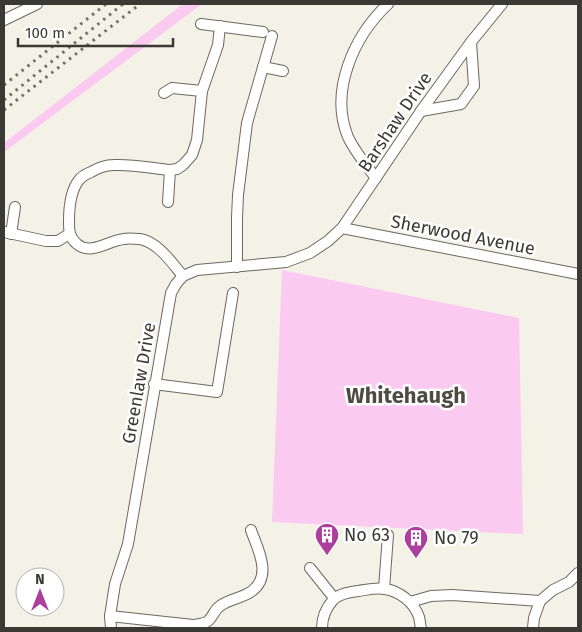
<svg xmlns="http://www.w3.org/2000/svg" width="582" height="632" font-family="'Fira Sans',sans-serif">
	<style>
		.green { fill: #fbcaf1 }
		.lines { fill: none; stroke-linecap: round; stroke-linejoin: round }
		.street-casing { stroke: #6b695f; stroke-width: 12 }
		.street { stroke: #fff; stroke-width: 10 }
		.rail { stroke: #72716a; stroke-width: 3; stroke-dasharray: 2.5 5; stroke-linecap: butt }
		.labels { text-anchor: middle; stroke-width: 5; stroke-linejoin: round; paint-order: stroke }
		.street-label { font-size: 18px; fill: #3a3934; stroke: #fff }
		.poi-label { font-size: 18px; fill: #3a3934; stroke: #fff; text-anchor: start }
		.district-label { font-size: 22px; font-weight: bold; fill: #4e4b42; stroke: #fff }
	</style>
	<rect width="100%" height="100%" fill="#f4f1e6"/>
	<g class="green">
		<polygon points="183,4 202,4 4,152 4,143"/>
		<polygon points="282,270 519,318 523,534 272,522"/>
	</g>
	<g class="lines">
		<defs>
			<g id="street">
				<polyline points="4,20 37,4"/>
				<polyline points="201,24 263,32"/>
				<polyline points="263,67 283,71"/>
				<polyline points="164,93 172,88 202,91"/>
				<polyline points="421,111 461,104 474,86 471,42"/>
				<path d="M376,178c-10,-13 -21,-26 -28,-41 -19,-46 6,-101 40,-133"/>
				<polyline points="168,202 170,170"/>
				<polyline points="342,228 578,274"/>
				<polyline points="4,232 46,241 58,241 69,234"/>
				<polyline points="11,234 15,207"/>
				<polyline points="237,267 237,218 238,195 247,123 272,36"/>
				<path d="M183,276c-11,-13 -25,-34 -43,-37 -5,0 -11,-1 -16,0 -15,1 -33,17 -47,5 -8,-7 -8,-13 -8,-23 0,-13 2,-31 10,-41 3,-4 7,-6 12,-8 7,-4 14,-7 22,-7 19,-1 38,3 57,5l7,-1 6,-4 9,-10 5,-15 5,-49 16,-46 2,-19"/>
				<polyline points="154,384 217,392 233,293"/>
				<polyline points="310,568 334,598"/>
				<polyline points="384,589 388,535"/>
				<polyline points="410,602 431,596 452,595 540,601"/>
				<path d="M110,616l83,9c5,-1 11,-1 15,-4 5,-4 6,-11 12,-15 9,-7 23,-8 32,-15 21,-16 5,-43 -1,-61"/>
				<polyline points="111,628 110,616 115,584 128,544 171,293 176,284 183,276 197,270 286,262 310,253 328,241 342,228 421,111 471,42 502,4"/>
				<path d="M322,628c0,-10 4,-20 11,-28 5,-6 17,-8 25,-9 8,-1 18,-4 27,-2 14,2 29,13 34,28 1,3 1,8 2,11"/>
				<polyline points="533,628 534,618 540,601 553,590 569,582 578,573"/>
			</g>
		</defs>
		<use href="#street" class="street-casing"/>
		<use href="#street" class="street"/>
		<g class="rail">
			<polyline points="4,85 106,4"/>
			<polyline points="4,100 123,4"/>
			<polyline points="4,110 140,4"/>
		</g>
	</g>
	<defs>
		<symbol id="building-pin" viewBox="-11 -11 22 30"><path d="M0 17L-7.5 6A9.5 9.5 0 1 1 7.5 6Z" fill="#ac3e9d" stroke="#fff"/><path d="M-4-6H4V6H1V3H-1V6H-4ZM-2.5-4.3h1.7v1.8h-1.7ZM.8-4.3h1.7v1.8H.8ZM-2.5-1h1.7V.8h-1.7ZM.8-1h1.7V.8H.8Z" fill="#fff"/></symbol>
	</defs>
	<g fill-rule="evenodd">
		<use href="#building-pin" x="313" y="521" width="28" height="38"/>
		<use href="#building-pin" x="402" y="524" width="28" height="38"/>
	</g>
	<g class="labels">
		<g class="street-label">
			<text transform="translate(395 122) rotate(-56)" y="6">Barshaw Drive</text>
			<text transform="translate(463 235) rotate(11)" y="6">Sherwood Avenue</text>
			<text transform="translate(139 383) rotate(-80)" y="6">Greenlaw Drive</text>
		</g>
		<g class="poi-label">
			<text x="344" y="541">No 63</text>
			<text x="434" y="544">No 79</text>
		</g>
		<g class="district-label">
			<text x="406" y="403">Whitehaugh</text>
		</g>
	</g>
	<rect width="582" height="632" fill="none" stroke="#3a3934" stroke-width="10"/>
	<g transform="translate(40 592)"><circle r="24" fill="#ffffff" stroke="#b0b0ae"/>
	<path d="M0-4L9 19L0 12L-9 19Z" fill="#ac3e9d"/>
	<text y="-8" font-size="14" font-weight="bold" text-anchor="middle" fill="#3a3934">N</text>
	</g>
	<path d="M18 38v8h155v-8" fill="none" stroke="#3a3934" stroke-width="2.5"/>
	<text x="25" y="38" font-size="15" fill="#3a3934" stroke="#ffffff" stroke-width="4" paint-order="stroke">100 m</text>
</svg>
